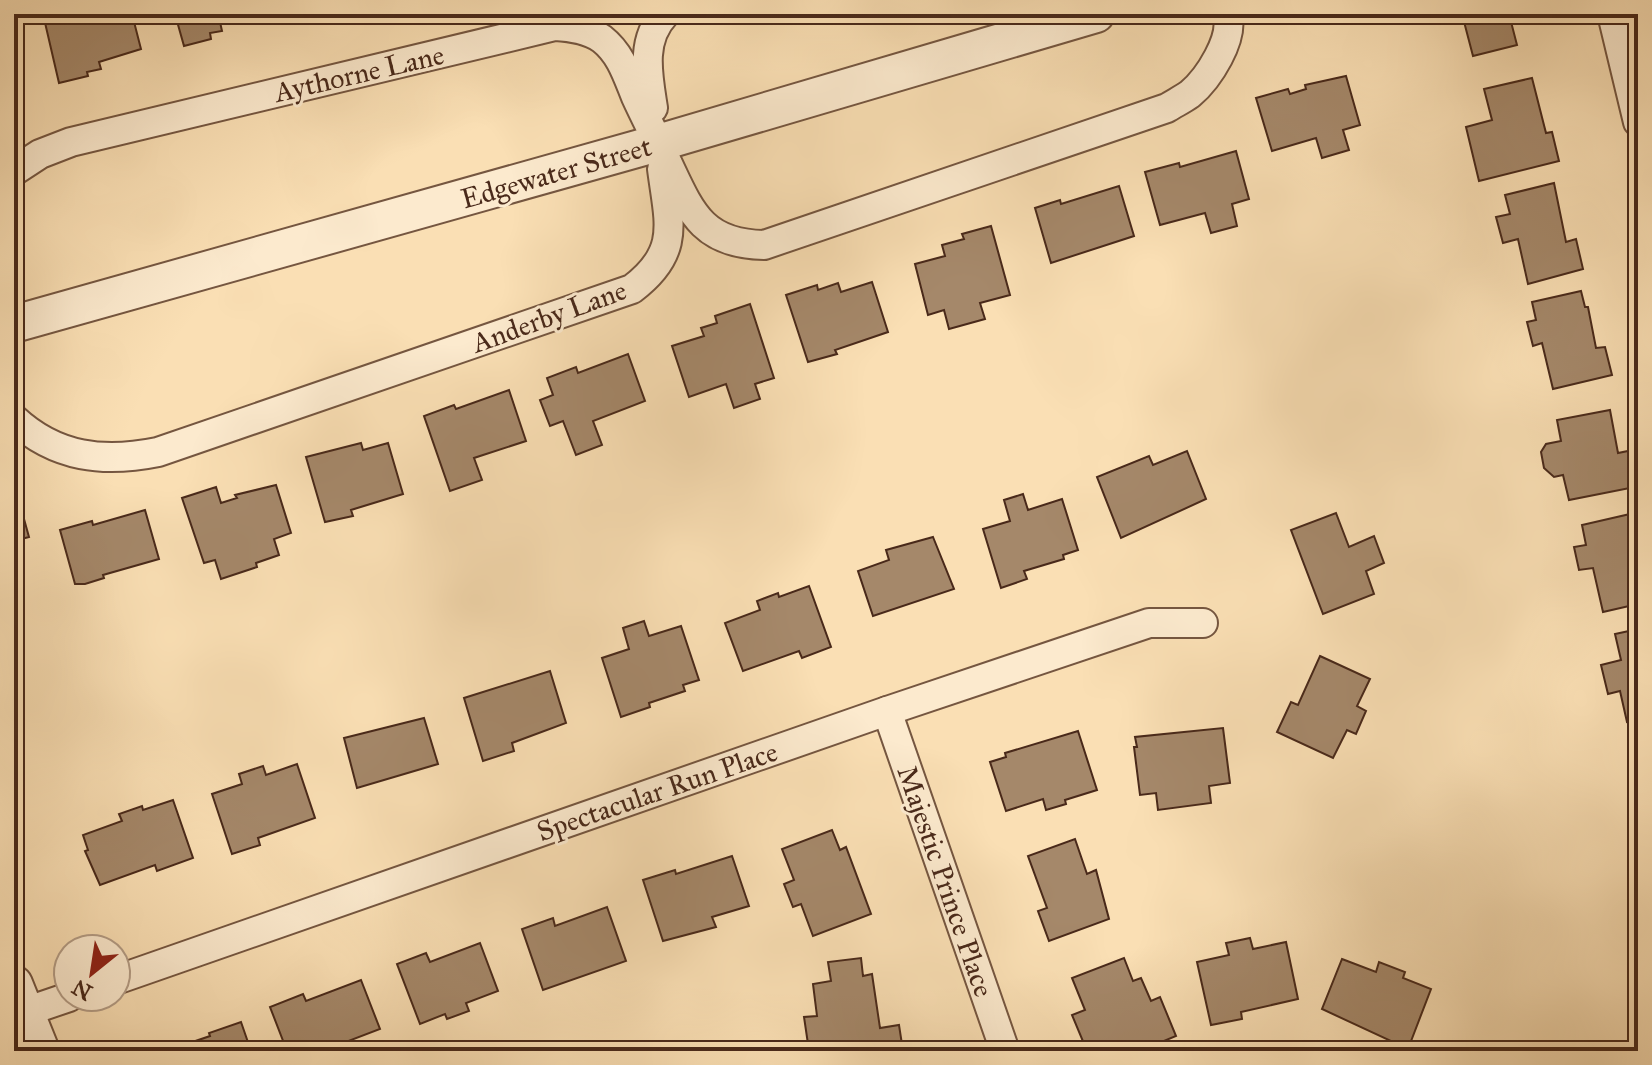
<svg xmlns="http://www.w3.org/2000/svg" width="1652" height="1065" font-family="'IM FELL Great Primer',serif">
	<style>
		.building { fill: #a5886a; stroke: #49291a; stroke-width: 2 }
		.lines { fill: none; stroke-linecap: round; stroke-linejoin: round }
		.minor-casing { stroke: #755640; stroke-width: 32 }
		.tertiary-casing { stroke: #755640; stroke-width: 40 }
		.minor { stroke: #fceace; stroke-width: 28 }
		.tertiary { stroke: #fceace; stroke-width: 36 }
		.labels { text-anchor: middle; stroke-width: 6; stroke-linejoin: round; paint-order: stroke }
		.street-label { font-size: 28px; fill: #49291a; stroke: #fceace }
	</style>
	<rect width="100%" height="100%" fill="#fadfb4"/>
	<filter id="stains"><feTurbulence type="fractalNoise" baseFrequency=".0025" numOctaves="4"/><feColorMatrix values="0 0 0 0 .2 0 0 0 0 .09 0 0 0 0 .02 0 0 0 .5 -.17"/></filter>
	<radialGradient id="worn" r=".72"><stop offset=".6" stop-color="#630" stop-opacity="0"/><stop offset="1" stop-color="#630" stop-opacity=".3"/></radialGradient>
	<g class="building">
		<polygon points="43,14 132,14 141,49 99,62 101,69 87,72 88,76 59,83"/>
		<polygon points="175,14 251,14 220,22 222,31 210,33 211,39 184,46"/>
		<polygon points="306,14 335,14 307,20"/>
		<polygon points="1462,14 1509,14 1517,45 1473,56"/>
		<polygon points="14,63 21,87 14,89"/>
		<polygon points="1346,76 1360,125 1343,130 1349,150 1322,158 1316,138 1272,151 1256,98 1288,89 1290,94 1306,89 1305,85"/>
		<polygon points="1532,78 1546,133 1552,132 1559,161 1479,181 1466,127 1492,120 1484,89"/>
		<polygon points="1236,151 1249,199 1232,204 1237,226 1211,233 1205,213 1160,225 1145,172 1179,163 1180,167"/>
		<polygon points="1554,183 1566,242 1576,239 1583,269 1528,284 1518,239 1503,243 1496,217 1510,214 1505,195"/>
		<polygon points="1119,186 1134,236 1051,263 1035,208 1060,200 1061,204"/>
		<polygon points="991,226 1010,295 980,303 985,319 949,329 944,310 928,315 915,264 945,256 942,245 964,239 962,234"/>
		<polygon points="872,282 888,332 835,350 837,354 808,362 786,295 817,285 818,290 838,283 841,292"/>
		<polygon points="1581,291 1585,307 1588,307 1596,348 1605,347 1612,375 1553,389 1542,343 1533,346 1527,322 1536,320 1532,302"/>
		<polygon points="750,304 774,378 755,384 760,399 734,408 726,384 689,397 672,346 704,336 701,328 717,323 715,316"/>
		<polygon points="628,354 645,401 593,421 602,445 576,455 563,421 550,426 540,400 553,395 547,378 576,367 578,373"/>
		<polygon points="509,390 526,441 474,458 482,480 450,491 424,416 454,405 456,409"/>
		<polygon points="1610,410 1618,453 1628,451 1635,487 1569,500 1563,475 1554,477 1544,468 1541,452 1546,444 1561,441 1557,420"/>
		<polygon points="361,443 363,450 388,443 403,494 351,510 353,516 325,522 306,457"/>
		<polygon points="1187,451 1206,499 1121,538 1097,477 1149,456 1153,465"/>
		<polygon points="14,483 29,537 14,541"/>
		<polygon points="276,485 291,533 274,539 279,555 256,563 257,567 221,579 215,560 204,563 182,498 216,487 221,503 237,498 235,495"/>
		<polygon points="1023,494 1028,510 1062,499 1078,550 1063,555 1064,559 1024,571 1027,579 1001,588 983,529 1010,521 1004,500"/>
		<polygon points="145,510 159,559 103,575 104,578 85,584 75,584 60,530 92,521 93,525"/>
		<polygon points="1336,513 1349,547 1374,536 1384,563 1366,571 1374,594 1323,614 1291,530"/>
		<polygon points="1630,514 1634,531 1638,530 1638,604 1603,612 1593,568 1579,570 1574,547 1586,545 1582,525"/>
		<polygon points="933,537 954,589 873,616 858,571 889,560 886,550"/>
		<polygon points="809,586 831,647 802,658 799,651 743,671 725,623 760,610 757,601 778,593 779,597"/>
		<polygon points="644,621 649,636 681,626 699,680 683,685 685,691 649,703 650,707 621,717 602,658 629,649 623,628"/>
		<polygon points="1638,629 1638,719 1627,722 1620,691 1608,694 1601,665 1621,660 1615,634"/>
		<polygon points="1320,656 1370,679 1357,706 1366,711 1356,734 1347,730 1333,758 1277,732 1291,702 1298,705"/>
		<polygon points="550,671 566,723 512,743 514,751 483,761 464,698"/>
		<polygon points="424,718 438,764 357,788 344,738"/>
		<polygon points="1223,728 1230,783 1209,786 1211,803 1158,810 1156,793 1140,795 1134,747 1137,747 1135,737"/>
		<polygon points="1078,731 1097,790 1065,800 1066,804 1046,810 1043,799 1006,811 990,762 1006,757 1005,753"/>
		<polygon points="1638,763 1638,809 1635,810 1629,786 1636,784 1631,765"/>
		<polygon points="297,764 315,818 258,838 260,845 232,854 212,794 242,784 239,774 263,766 266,775"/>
		<polygon points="173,800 193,858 157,871 155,865 100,885 85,851 88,850 83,835 122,821 119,814 142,806 143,810"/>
		<polygon points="832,830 840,850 846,847 871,914 813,936 801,904 793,907 784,884 794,880 782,849"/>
		<polygon points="1075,839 1087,874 1096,870 1109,919 1049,941 1038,911 1047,908 1028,856"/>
		<polygon points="732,856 749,906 712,917 716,927 663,941 643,880 675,870 676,874"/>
		<polygon points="607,907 626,961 543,990 522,929 553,918 555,926"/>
		<polygon points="1250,938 1253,949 1286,942 1298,999 1241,1012 1242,1019 1211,1025 1197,962 1229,955 1226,943"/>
		<polygon points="480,943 498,991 466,1003 469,1011 447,1019 445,1014 420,1024 397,964 426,953 430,962"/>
		<polygon points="861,958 863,976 872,974 880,1028 899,1025 903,1051 821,1051 820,1042 808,1044 804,1017 817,1016 813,984 831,981 828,962"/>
		<polygon points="1124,958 1133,981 1141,978 1151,1001 1160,997 1176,1036 1140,1051 1087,1051 1072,1015 1085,1010 1072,978"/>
		<polygon points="1342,959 1376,972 1379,962 1405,972 1403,978 1431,989 1408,1049 1322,1009"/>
		<polygon points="361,980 380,1029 343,1043 346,1051 287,1051 270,1007 303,994 306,1001"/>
		<polygon points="241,1022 251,1051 166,1051 210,1036 209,1033"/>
	</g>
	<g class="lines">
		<defs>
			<g id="minor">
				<polyline points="1612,14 1638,122"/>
				<path d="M653,108c-5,-32 -13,-68 12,-94"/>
				<path d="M14,171l26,-17 31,-12 484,-116c16,1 33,3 47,13 19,15 25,36 34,58 10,22 22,44 32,67 23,49 35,80 96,81l403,-137c8,-5 16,-9 23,-14 18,-15 45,-56 37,-80"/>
				<path d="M14,419c42,39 90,44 144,33l474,-163c49,-37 37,-66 30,-120"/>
				<polyline points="887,711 1005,1051"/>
				<polyline points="116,980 887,711 1149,623 1203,623"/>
				<polyline points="25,1012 69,997"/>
			</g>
			<g id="tertiary">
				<polyline points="14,324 658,143 1096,14"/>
				<polyline points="14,984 41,1051"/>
			</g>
		</defs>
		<use href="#minor" class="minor-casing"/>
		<use href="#tertiary" class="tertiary-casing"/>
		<use href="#minor" class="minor"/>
		<use href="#tertiary" class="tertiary"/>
	</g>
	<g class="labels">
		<g class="street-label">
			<text transform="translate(359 73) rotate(-13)" y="10">Aythorne Lane</text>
			<text transform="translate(556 172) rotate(-16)" y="10">Edgewater Street</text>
			<text transform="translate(549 316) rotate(-20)" y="10">Anderby Lane</text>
			<text transform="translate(657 791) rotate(-19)" y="10">Spectacular Run Place</text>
			<text transform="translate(946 881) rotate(71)" y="10">Majestic Prince Place</text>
		</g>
	</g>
	<rect width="1652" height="1065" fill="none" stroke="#fadfb4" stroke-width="48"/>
	<rect x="16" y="16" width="1620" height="1033" fill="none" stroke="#49291a" stroke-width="4"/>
	<rect x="24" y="24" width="1604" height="1017" fill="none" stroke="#49291a" stroke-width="2"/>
	<g transform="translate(92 973) rotate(210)"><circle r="38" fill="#fceace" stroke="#b49d86" stroke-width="2"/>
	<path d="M0-6L14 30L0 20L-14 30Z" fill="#8f2418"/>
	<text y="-12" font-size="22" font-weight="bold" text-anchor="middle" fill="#49291a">N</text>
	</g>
	<rect width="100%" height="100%" filter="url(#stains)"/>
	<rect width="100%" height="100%" fill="url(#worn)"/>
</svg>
